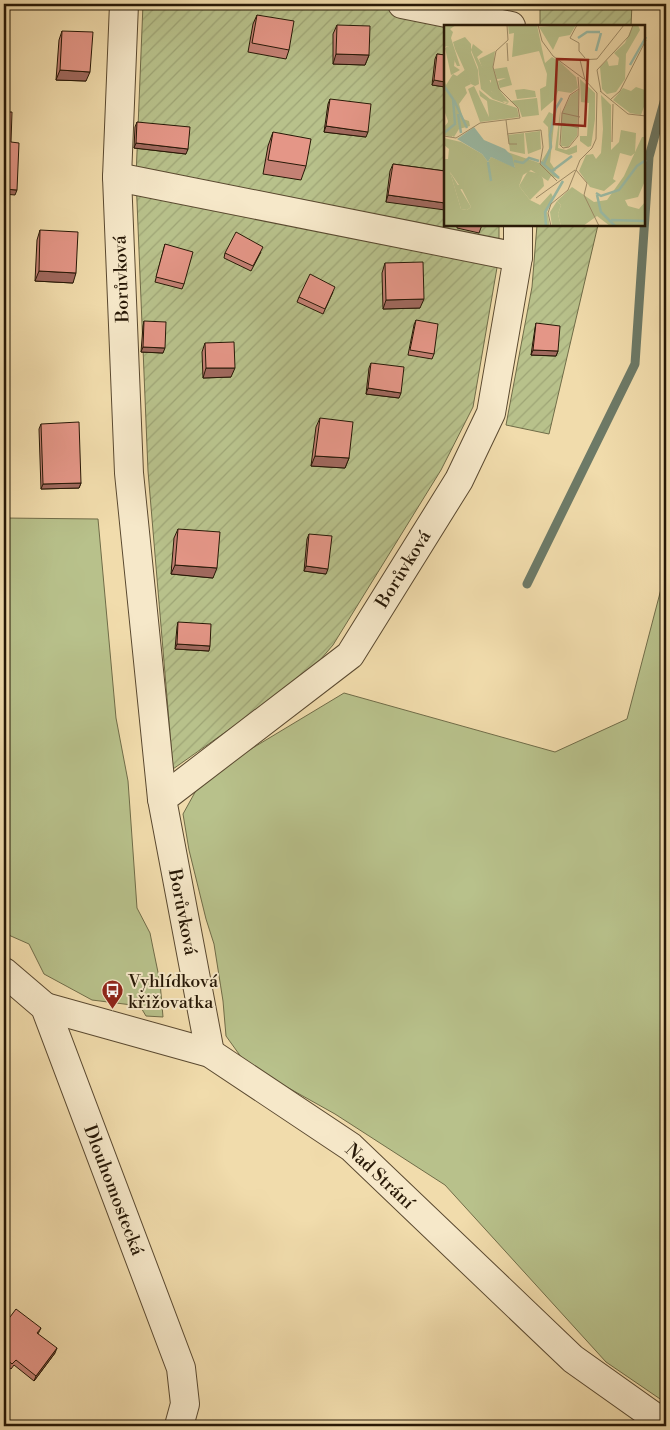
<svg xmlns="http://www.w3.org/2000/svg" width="670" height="1430" font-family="'Libre Bodoni',serif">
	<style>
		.grass { fill: #b8c18b; stroke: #706c48 }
		.garden { fill: url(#garden-furrows); stroke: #706c48 }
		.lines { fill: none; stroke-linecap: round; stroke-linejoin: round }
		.stream { stroke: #6d7a67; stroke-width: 9 }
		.minor-casing { stroke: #5a4930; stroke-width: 30 }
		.minor { stroke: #f6e8c9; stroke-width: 28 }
		.wall { fill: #c48174; stroke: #271806 }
		.shaded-wall { fill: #a0695e; stroke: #271806 }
		.building { fill: #e49687; stroke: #271806 }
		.labels { text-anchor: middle; stroke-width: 4; stroke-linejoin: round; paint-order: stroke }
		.street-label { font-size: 18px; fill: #271806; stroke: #f6e8c9 }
		.poi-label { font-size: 18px; fill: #271806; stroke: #f6e8c9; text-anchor: start }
		.inset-river { fill: none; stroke: #9bbca7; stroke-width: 2.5 }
		.inset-road { fill: none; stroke: #a08e6a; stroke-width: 1 }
		.view { fill: #8f2418; fill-opacity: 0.15; stroke: #8f2418; stroke-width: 2.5 }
		.inset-edge { fill: none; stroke: #271806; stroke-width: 2.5 }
	</style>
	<defs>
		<pattern id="garden-furrows" width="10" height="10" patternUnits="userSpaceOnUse" patternTransform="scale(1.25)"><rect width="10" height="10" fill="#b8c18b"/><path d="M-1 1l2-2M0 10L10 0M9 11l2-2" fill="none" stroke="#9ea576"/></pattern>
	</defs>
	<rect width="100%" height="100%" fill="#f1dcac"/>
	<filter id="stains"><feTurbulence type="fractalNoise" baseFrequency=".004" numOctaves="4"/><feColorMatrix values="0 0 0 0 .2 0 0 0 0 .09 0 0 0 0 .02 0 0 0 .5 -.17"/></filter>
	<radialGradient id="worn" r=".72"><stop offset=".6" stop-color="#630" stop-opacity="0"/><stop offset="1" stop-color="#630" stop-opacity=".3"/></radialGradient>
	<g class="grass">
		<polygon points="4,518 98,519 116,718 128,781 137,908 150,933 153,948 160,982 163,1017 146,1016 140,1006 92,1000 44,974 29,944 4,933"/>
		<polygon points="666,570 666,1403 606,1362 445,1185 335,1114 276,1081 244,1061 226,1036 223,1001 214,944 206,919 189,850 183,814 199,785 236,758 344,693 555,752 627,719"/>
	</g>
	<g class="garden">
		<polygon points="143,4 498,4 498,26 445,26 445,225 499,225 499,256 473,407 441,470 333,645 308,674 173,769 148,471 136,177"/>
		<polygon points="540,4 632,4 631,26 540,26"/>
		<polygon points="537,225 598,225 549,434 506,425 532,287"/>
	</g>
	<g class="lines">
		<polyline class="stream" points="527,584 635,364 649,157 666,95"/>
		<defs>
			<g id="minor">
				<polyline points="124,4 117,177 129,473 162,799"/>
				<polyline points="402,4 511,26"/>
				<polyline points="117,177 518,257"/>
				<polyline points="4,972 45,1007 181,1368 185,1404 179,1426"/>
				<polyline points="45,1007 210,1053 351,1147 573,1359 666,1425"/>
				<polyline points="210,1053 162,799 350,655 459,480 491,413 518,257 518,225"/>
			</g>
		</defs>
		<use href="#minor" class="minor-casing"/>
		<use href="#minor" class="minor"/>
	</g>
	<g class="wall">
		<polygon points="257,15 289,50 286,59 248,52 253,24"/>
		<polygon points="337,25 369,55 365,65 333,64 333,34"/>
		<polygon points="62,31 86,81 56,80 59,40"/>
		<polygon points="437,54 445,55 445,87 432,85 435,59"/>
		<polygon points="330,99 366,137 324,132 328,104"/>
		<polygon points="137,122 186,154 134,148 135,127"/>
		<polygon points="273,132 306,166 301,180 263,174 268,146"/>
		<polygon points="393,164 445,171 386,202 390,171"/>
		<polygon points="457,225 482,225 479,233 457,228"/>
		<polygon points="40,230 73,283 35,281 37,240"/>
		<polygon points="165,244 184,284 182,289 155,282"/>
		<polygon points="261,252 251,271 224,258 225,253"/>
		<polygon points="385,263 420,308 383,309 382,273"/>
		<polygon points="333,292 323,314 297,302 299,297"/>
		<polygon points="416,320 434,354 432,359 408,355 414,325"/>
		<polygon points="144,321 163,353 141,352 143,326"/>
		<polygon points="536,323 558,351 556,356 531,355 535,328"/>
		<polygon points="205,343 231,377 203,378 202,352"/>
		<polygon points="371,363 399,398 366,394 369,368"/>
		<polygon points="320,418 349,458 345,468 311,466 316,427"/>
		<polygon points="41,424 81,483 79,488 41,489 39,429"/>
		<polygon points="178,529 213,578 171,574 174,538"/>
		<polygon points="309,534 326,574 304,571 307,539"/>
		<polygon points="178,622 209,651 175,649 177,627"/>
		<polygon points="4,1325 41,1328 38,1334 55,1353 34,1381 14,1365 11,1369 4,1364"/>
	</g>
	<g class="shaded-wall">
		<polygon points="336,54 369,55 365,65 333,64"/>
		<polygon points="60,70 90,72 86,81 56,80"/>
		<polygon points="434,80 445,82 445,87 432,85"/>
		<polygon points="326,126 368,132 366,137 324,132"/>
		<polygon points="136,143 188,149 186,154 134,148"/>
		<polygon points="4,189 17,190 15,195 4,194"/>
		<polygon points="388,195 445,203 445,210 386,202"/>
		<polygon points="39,271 76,273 73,283 35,281"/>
		<polygon points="424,299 420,308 383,309 386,300"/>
		<polygon points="143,347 165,348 163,353 141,352"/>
		<polygon points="533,350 558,351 556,356 531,355"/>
		<polygon points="206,368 235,368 231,377 203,378"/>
		<polygon points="368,388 401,393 399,398 366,394"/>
		<polygon points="315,456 349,458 345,468 311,466"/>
		<polygon points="81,483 79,488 41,489 43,484"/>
		<polygon points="175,565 217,568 213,578 171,574"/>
		<polygon points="306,566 328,569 326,574 304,571"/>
		<polygon points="177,644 210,646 209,651 175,649"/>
		<polygon points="57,1348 55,1353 34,1381 36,1376"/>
	</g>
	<g class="building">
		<polygon points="257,15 294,21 289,50 252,43"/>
		<polygon points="337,25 370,26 369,55 336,54"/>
		<polygon points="62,31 93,32 90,72 60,70"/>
		<polygon points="437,54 445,55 445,82 434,80"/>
		<polygon points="330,99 371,104 368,132 326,126"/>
		<polygon points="4,112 12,112 11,142 19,143 17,190 4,189"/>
		<polygon points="137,122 190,127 188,149 136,143"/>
		<polygon points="273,132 311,139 306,166 268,160"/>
		<polygon points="393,164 445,171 445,203 388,195"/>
		<polygon points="40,230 78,232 76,273 39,271"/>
		<polygon points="236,232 263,247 253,266 225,253"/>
		<polygon points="165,244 193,252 184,284 156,277"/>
		<polygon points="423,262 424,299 386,300 385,263"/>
		<polygon points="310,274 335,287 325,309 299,297"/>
		<polygon points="416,320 438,324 434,354 410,350"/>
		<polygon points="144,321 166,322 165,348 143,347"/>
		<polygon points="536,323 560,326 558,351 533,350"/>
		<polygon points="234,342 235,368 206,368 205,343"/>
		<polygon points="371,363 404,367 401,393 368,388"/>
		<polygon points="320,418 353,422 349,458 315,456"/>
		<polygon points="79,422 81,483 43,484 41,424"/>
		<polygon points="178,529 220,532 217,568 175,565"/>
		<polygon points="309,534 332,536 328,569 306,566"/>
		<polygon points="178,622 211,624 210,646 177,644"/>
		<polygon points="16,1309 41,1328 37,1333 57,1348 36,1376 16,1360 12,1364 4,1357 4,1325"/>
	</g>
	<defs>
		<symbol id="bus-pin" viewBox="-11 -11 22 30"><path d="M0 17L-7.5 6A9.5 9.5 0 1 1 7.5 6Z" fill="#8f2418" stroke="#f6e8c9"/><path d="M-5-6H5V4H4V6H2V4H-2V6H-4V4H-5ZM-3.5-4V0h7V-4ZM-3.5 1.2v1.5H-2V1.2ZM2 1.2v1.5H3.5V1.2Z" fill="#fff"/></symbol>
	</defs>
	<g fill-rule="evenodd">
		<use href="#bus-pin" x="100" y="978" width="25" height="34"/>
	</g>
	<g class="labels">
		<g class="street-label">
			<text transform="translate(121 279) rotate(-92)" y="6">Borůvková</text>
			<text transform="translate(403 569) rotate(-58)" y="6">Borůvková</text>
			<text transform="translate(183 912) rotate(79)" y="6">Borůvková</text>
			<text transform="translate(380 1176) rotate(43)" y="6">Nad Strání</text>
			<text transform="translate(114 1190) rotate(69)" y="6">Dlouhomostecká</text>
		</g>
		<g class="poi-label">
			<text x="128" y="987">Vyhlídková<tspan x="128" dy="21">křižovatka</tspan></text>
		</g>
	</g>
	<g transform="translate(444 25)">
		<rect width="201" height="201" fill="#f1dcac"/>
		<path d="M64,0h29l8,38 7,-6 8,5 16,15 2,11 -7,5 -13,-2 -3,8 -14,12 -1,-22 6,-3 1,-12 -8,-23 -27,6 2,-24 -5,1zM117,0h15l-6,10 -11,2 -6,13 -14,-23zM189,0h5l2,5 -14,24 -1,25 -9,13 -9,2 -5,-5 -2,-22 7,-7 2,6 9,-1 1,-7 -5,-5 11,-10zM21,12l6,7v8l7,18 1,14 -4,2 -4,-2 -16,-35 -2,-7zM4,21l7,12 -1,8 6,4 -9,5 -6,-27zM136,54l15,14v26l-4,27 -3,1 -8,-6v-5h7l2,-33 -8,-1zM192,62l9,3v14l-4,11 -11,-2 -17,-13 10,-12 8,3zM157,70l10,10v45l8,-8 2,-12 15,3 -1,20 -4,3 -11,-3 -7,26 3,2 -12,10 -14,-4 -11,-16 7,-16 7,-1 3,5 5,-6 2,-24zM105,87l4,2 1,10 -4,38 6,9 -3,1 -12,-10 8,-13 -1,-22 -5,-5zM84,146l12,3 3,5 1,7 -14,14 -11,-14zM6,147l21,35 -4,3 -6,-1zM113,176l4,4 -3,9 3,12h-9l-2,-14z" fill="#b8c18b"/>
		<path d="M0,0h12l-6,4 3,3 -2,6 9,28h-3l-9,-20 -4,1zM29,19l10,8 -6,5 15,28 -1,6 14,12 4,-1 -2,2 -14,-5 -12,-10 -3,-22 -7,-17zM22,44l5,15 -6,3 2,6 -8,11 4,15 6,2 1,5 -11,3 -5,8 -10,-7h3l1,-9 -4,-11v-32l2,7 7,-11 4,2zM198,112h3v44l-7,16 -13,3 3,6 11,3 6,-7v24h-35l-13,-10 -14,10h-22l-3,-12 3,-9 -4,-4 15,-14 22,15 13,-2 17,-24zM0,113l17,4 21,12 6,8 3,-5 24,10 -8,-15 41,14 12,13 -9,-3 -3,5 -17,-11 -8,5 -4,11 11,14 10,5 11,-12 2,4 -6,15 3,14h-106v-67h4l1,-10 -5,-4zM6,147l9,13h-3l2,5 4,-1 9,18 -4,3 -6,-1z" fill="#b8c18b" fill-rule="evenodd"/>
		<path d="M2,80l15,14 -4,-1 -5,19 -8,-2v-8l7,-8z" fill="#b8c18b"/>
		<path d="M51,26l-2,16 8,25 8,10 -9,-1 -9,-10v-11l-4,1 -8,-22zM63,42l5,18 -12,3 -2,-7 8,-3 -9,1 -3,-10zM30,61l15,31 -2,-16 -7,-5 -1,-6 11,9 27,9 2,9 -39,5 -12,-33zM80,64l11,2 1,6 -19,2 -2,-9zM135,65l-2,46 -9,11 -7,-1 1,-33 9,-18zM93,73l2,17 -17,2 -3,-9 -9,-7zM117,80l-3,43 8,2 11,-5v7l-8,3 -14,-5zM96,106l1,18 -13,5 -3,-21zM80,108l1,21 -15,-3 -2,-16z" fill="#b8c18b"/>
		<path d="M30,102l10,13 21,9 7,7 3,12 -24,-11 -3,5 -6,-8 -25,-15z" fill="#9bbca7"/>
		<path class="inset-river" d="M134,13l9,-6h13M152,26l5,-18M186,40l16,-28M0,61l9,13 2,25 -11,9M10,75l13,28M14,89l3,19M70,136l9,2 6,-5 10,3M44,137l3,19M97,137l18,16M100,139l7,-17 -1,-12 6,-27 6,-10M108,146l20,-15M152,168l5,3 18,-6 18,-24 9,-6M153,170l4,17 14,14M167,195l35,1M102,201l-1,-14 18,-31"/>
		<path class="inset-road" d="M94,0l4,16 11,15 31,23M133,0l-7,13 9,5v8l6,7M63,18l1,18M134,52l1,12 -9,6 -8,18 -2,32 3,3 6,-1 9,-11 1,-47M156,66l28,23 18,2M157,67l-4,-22 32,-34 4,-11M166,75l10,-9 26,-51M118,88l18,4M62,95l3,24h8M117,98l18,5M63,109l34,-4 2,17 -3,17 17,17M0,111l12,2 24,-15 40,-5 -2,-10 -19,-19 -6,-22 3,-16 12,-11 -1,-15M168,117l1,-38M132,145l11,13 -3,12 15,31M92,173l39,-28M107,201l-3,-13 3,-9 17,-14 12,-30 12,-12 4,-9 1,-46 -12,-13 -5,-20 17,-1 27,-34"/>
		<path class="view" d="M113,34l31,1 -3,66 -31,-2z"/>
		<rect width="201" height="201" class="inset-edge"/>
	</g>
	<rect width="670" height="1430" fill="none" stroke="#f1dcac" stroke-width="20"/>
	<rect x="5" y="5" width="660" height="1420" fill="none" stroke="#271806" stroke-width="2.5"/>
	<rect x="10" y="10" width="650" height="1410" fill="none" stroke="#271806"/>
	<rect width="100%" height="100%" filter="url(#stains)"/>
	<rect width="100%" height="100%" fill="url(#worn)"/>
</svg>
